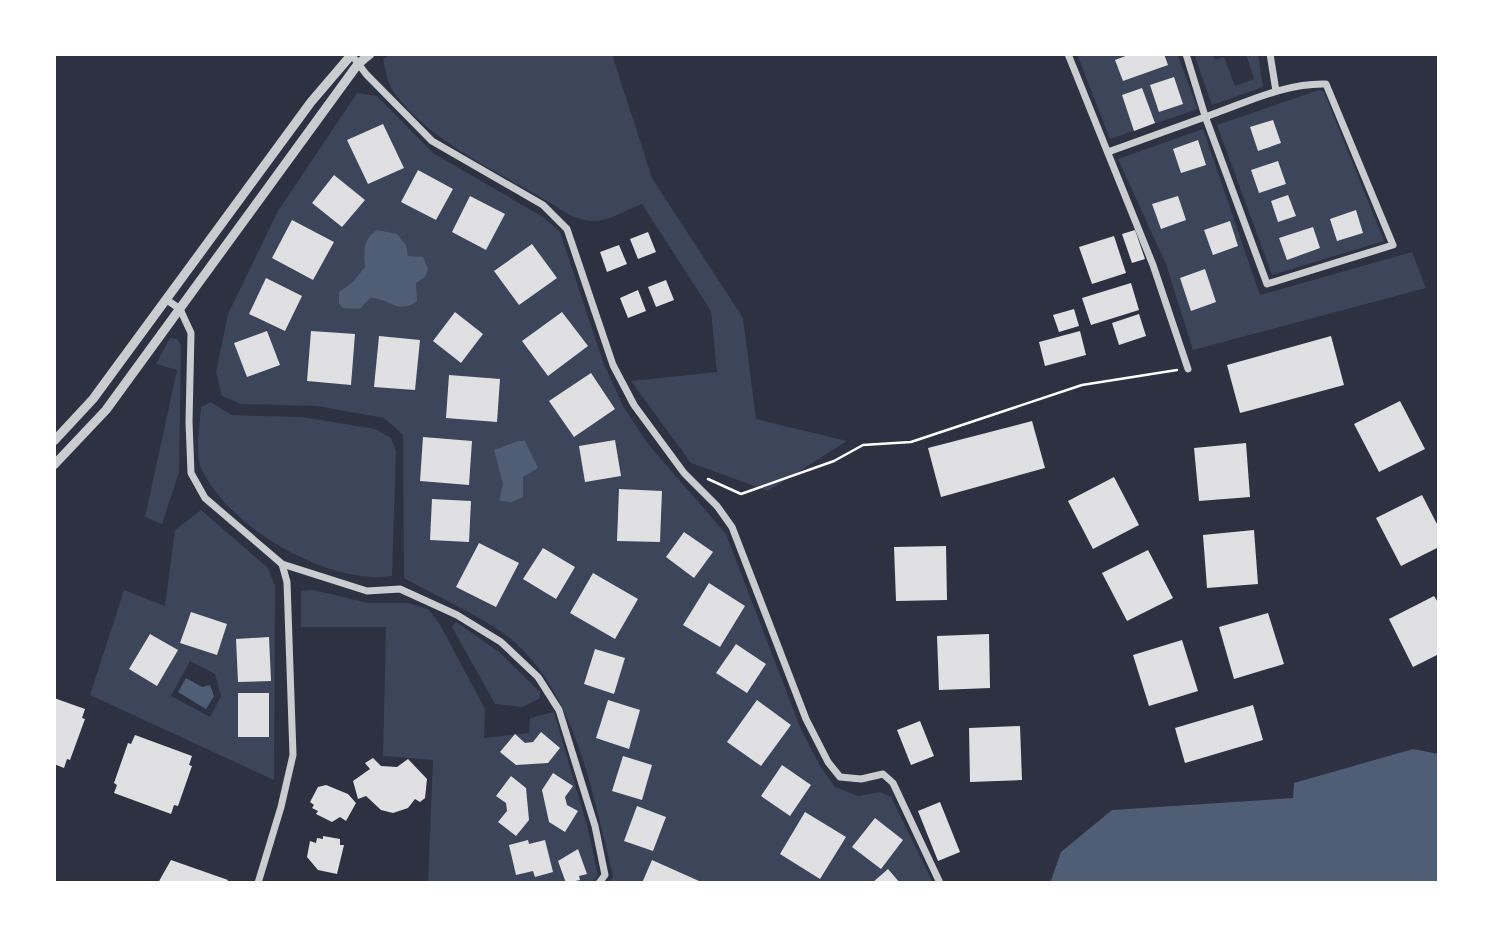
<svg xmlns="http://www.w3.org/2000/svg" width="1493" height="937" font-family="'Sofia Sans Condensed',sans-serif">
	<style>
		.green { fill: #3c4559; fill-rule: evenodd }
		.water { fill: #4f5d75 }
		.building { fill: #e0e0e3 }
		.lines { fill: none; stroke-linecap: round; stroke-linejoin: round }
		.path { stroke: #fff; stroke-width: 2.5 }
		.minor { stroke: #caccd0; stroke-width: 7 }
		.tertiary { stroke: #caccd0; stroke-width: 9 }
	</style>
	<rect width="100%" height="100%" fill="#2d3142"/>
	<g class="green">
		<path d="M392,54h220l40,124 91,140 13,101 91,22 -79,50 -77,-28 -60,-82 86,-9 -6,-61 -69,-107c-29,11 -42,26 -74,10 -56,-37 -131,-65 -173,-120 -8,-10 -9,-23 -12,-35z"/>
		<polygon points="1077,54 1177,54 1198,109 1110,139"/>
		<polygon points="1194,54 1213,54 1215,60 1224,57 1235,86 1254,79 1246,54 1258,54 1263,87 1212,105"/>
		<polygon points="1319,90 1324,92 1384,241 1272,275 1217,125"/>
		<path d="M357,93l20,3 56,57 110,64 17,15 43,130 20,44 25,38 78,90 74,193 20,39 15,21 23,9 22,-4 11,5 42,86h-325l5,-7c-20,-80 -37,-183 -102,-237 -26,-21 -77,-44 -107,-61l-1,-143 -19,-17 -67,-12 -76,-2 -19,-8 -6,-24 12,-58 50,-103z"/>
		<polygon points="1203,129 1260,295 1412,252 1426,288 1193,350 1166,264 1118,159"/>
		<polygon points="170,338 177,339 181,345 179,472 162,524 145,517 177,370 156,364"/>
		<path d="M211,402l20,13 71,2 73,12 16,9 5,13 -4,125c-63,10 -162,-48 -190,-106 -8,-16 -2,-45 -1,-63z"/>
		<path d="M201,510l67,58 7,18 -1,194 -184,-85 34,-105 41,16 10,-76zM190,661l25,13 6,22 -11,21 -39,-21z"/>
		<polygon points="313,590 369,603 408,603 428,609 439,623 485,709 484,738 529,733 530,718 554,712 588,829 598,875 592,883 428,883 433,760 383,756 386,627 301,627 301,591"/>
		<polygon points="456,622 499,652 540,692 540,698 523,707 495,704 452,627"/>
	</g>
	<g class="water">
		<path d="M377,230l20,4 9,11 2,11 15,1 5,12 -3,8 -9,6 1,18c-18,15 -29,-4 -47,-3l-10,11 -17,-1 -4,-4v-12l14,-10 12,-15c-1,-16 -3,-27 12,-37z"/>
		<polygon points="518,441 525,441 538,468 523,477 523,497 512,502 499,501 503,484 494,450"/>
		<polygon points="186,678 202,687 210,685 214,696 206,709 178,692"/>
		<polygon points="1413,749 1439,754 1439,883 1050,883 1061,852 1112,810 1293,798 1294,783"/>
	</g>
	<g class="building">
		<polygon points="1131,54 1164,54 1168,65 1123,81 1115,60"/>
		<polygon points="1174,77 1183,104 1159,112 1150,85"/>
		<polygon points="1142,88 1155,123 1134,131 1122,95"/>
		<polygon points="1273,120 1281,143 1258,151 1250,127"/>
		<polygon points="383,124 404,168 368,184 347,140"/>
		<polygon points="1198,140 1206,165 1181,173 1173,149"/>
		<polygon points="1278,161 1286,184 1259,193 1251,170"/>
		<polygon points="418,170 453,189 436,220 401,202"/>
		<polygon points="334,175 365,200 342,227 312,203"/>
		<polygon points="1288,195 1296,216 1278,222 1271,201"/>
		<polygon points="470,196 505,214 486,250 452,232"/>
		<polygon points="1178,196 1186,220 1161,229 1152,204"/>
		<polygon points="1356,210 1363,233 1337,241 1330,219"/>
		<polygon points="292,220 334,242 313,280 272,258"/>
		<polygon points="1230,221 1238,246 1213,255 1204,230"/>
		<polygon points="1313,227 1320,248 1287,260 1279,238"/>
		<polygon points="1135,230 1145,259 1132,263 1122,234"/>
		<polygon points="648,232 656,252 638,259 630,239"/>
		<polygon points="1114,236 1126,273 1092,284 1079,247"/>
		<polygon points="532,244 557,278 519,305 494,271"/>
		<polygon points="619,245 627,264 607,272 600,252"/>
		<polygon points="1205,269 1216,302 1191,311 1180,278"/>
		<polygon points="266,278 302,296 285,331 249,314"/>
		<polygon points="666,280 674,300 656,307 648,287"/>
		<polygon points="1131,283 1139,310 1091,325 1082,298"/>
		<polygon points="638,290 646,311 628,318 620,298"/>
		<polygon points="1074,309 1079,326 1059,332 1053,315"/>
		<polygon points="455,312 483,334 461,363 433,341"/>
		<polygon points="562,312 588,346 548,376 522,341"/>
		<polygon points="1139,314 1146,336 1119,345 1112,323"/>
		<polygon points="267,331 280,365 247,377 234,343"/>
		<polygon points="311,331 355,334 351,385 307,381"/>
		<polygon points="1080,331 1086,355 1045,366 1039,342"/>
		<polygon points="379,336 420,340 415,390 374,387"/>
		<polygon points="1331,336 1344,385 1240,413 1227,365"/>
		<polygon points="591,373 615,409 574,437 549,401"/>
		<polygon points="449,375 500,379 497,422 446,418"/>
		<polygon points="1400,401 1425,449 1379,472 1354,424"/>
		<polygon points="1032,421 1045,468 941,497 928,448"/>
		<polygon points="423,437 472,441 469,485 420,481"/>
		<polygon points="615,440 621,476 585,482 579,446"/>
		<polygon points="1246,443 1250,497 1199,501 1194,448"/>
		<polygon points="1114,477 1139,525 1093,549 1068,501"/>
		<polygon points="619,489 662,491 660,542 617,541"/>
		<polygon points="1422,495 1439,528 1439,547 1401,566 1376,518"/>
		<polygon points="432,499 471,501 469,542 430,540"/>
		<polygon points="1254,530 1258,584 1207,588 1203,535"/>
		<polygon points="684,532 713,552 694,578 666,557"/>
		<polygon points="479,543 519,563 496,607 456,587"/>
		<polygon points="946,546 947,600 896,601 894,547"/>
		<polygon points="543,548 575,567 556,599 523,579"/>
		<polygon points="1148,550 1173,598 1127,621 1102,573"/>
		<polygon points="593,573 638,599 615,639 570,613"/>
		<polygon points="709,583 745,606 720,647 683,625"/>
		<polygon points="1434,596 1439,604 1439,654 1413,667 1389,619"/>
		<polygon points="191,612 227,624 217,655 180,643"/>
		<polygon points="1268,613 1284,664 1234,679 1219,627"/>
		<polygon points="150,634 178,650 157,686 129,669"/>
		<polygon points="989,634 990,688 939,690 937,636"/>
		<polygon points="269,637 271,681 238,682 236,639"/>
		<polygon points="1182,640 1198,691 1149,706 1133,655"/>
		<polygon points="736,644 766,664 747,693 716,673"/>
		<polygon points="595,649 625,658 614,694 584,684"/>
		<rect x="238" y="693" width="31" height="44"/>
		<polygon points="54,698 85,709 82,718 85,719 70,760 67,759 64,768 54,764"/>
		<polygon points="608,700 640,710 629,749 596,738"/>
		<polygon points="757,700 791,725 761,766 727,742"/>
		<polygon points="1253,705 1263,740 1185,763 1175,728"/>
		<polygon points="920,721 934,756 911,765 897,730"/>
		<polygon points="1020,726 1022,780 970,782 969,728"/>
		<polygon points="541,732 560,748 548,763 516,765 500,752 515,734 525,743 533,742"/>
		<polygon points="135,735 192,756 189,765 192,766 178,806 174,805 171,814 114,793 117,785 114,783 128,743 131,744"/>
		<polygon points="623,756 652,765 642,800 612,791"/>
		<polygon points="373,758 381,766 397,767 408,759 427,779 425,798 420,802 415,799 408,808 393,813 381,810 366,796 358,799 353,781 370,769 365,763"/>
		<polygon points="782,765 811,785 790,816 761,796"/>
		<polygon points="553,773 573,786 565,797 567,805 578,811 565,832 549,822 542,790"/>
		<polygon points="511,776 526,788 529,820 516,836 498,822 507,811 506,803 496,796"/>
		<polygon points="326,785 348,794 356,803 346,821 340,817 332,822 316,814 318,811 312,808 314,805 310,802 318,787"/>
		<polygon points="940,802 960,852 938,861 918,811"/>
		<polygon points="637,806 666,817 653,851 624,841"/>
		<polygon points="805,812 846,837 820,879 780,854"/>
		<polygon points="875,818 903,840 881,869 852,847"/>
		<polygon points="323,836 340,839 340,845 344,845 337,874 318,870 307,857 310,841 316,843 317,838 323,839"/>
		<polygon points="528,840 529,844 545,840 553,872 535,877 533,871 516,875 509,845"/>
		<polygon points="578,849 587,874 579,876 580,880 566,883 558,861"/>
		<polygon points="171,860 228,880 227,883 158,883"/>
		<polygon points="652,860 699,881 698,883 642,883"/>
		<polygon points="888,869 900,883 872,883"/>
	</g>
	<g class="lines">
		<polyline class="path" points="708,479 741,494 834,461 863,445 911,442 1082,385 1177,370"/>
		<g class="minor">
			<polyline points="351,54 366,74 432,141 543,205 567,229 613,365 634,405 684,473 717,506 732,527 806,719 828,762 840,777 861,779 883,774 893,783 940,883"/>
			<polyline points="1068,54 1153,265 1188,369"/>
			<polyline points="1270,54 1276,91"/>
			<path d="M1108,152c36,-13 72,-26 108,-39 36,-13 71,-30 110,-29l67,161 -126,39 -62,-168 -19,-62"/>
			<polyline points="167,300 180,309 191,333 189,422 191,473 205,498 282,564 367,591 400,589 457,615 501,642 538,677 559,710 595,826 605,875 599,883"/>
			<polyline points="258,883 281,807 293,755 287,582 282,564"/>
		</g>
		<g class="tertiary">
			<polyline points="54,441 93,399 311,102 352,54"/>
			<polyline points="54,465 106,410 358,64 370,54"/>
		</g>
	</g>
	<rect width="1493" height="937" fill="none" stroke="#ffffff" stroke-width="112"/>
</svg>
